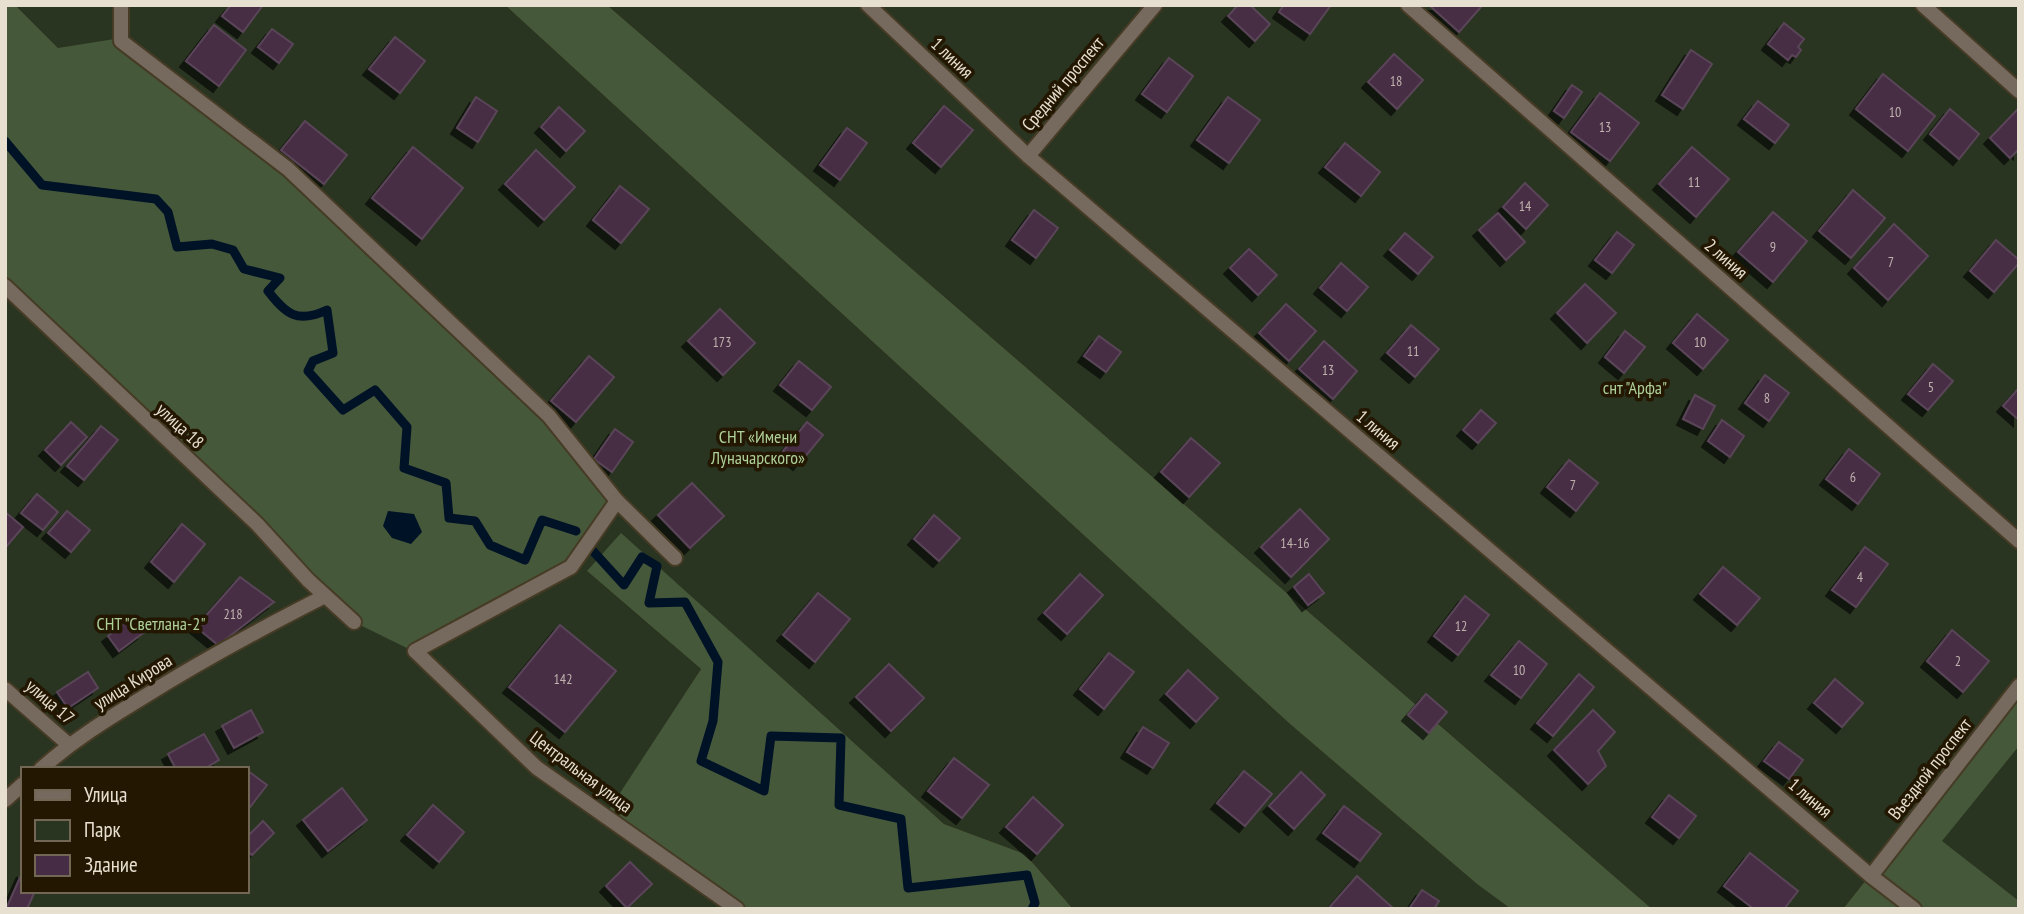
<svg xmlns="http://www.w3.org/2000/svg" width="2024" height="914" font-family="'PT Sans Narrow',sans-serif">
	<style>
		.green { fill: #293521; fill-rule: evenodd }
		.forest { fill: #46583a }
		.water { fill: #001226 }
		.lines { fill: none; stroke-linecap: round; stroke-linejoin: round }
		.stream { stroke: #001226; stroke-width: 9 }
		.building { fill: #462d45; stroke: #5a4558; stroke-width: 2; filter: url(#shadow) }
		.street-casing { stroke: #463b24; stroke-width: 18 }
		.street { stroke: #76695e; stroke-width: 14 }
		.labels { text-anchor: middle; stroke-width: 7; stroke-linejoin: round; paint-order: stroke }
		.number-label { font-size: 14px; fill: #bfb2ad }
		.street-label { font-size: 18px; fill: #e7dfd0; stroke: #231701 }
		.park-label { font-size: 18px; fill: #adcf98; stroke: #231701 }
	</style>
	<defs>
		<filter id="shadow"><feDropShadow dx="-6" dy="6" stdDeviation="0" flood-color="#0009"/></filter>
	</defs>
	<rect width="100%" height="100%" fill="#2c2008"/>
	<g class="green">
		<path d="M15,5h490l785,719 187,160 34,25h-438l-48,-55 -81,-30 -268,-241 -88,-11 113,97 -95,147 131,93h-732v-623l53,-238zM23,769h224v122h-224z"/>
		<polygon points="607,5 2019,5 2019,687 1843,909 1652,909"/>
		<polygon points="2019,746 2019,901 1941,841"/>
	</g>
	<g class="forest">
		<polygon points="5,5 15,5 58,48 121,38 288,169 549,416 613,506 571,567 417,653 362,626 341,610 5,286"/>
		<polygon points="505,5 607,5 1652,909 1511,909 1477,884 1290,724"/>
		<polygon points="621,533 944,824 1025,854 1073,909 737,909 605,816 701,669 587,571"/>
		<polygon points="2019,687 2019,746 1942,841 2019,901 2019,909 1843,909"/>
	</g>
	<polygon class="water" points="388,511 414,514 422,532 411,544 392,538 383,526"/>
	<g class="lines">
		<g class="stream">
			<path d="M5,141l37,44 114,14 12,13 9,35 35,-3 21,6 11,19 36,9 -12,13c18,23 29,33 59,19l6,43 -20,8 -5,10 35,39 32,-20 32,37 -3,41 42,15 3,35 26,3 15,24 35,15 17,-40 34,11"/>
			<polyline points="593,551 624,585 642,557 657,566 649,603 685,602 718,662 713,721 701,761 764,791 771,736 841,738 839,805 901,819 908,888 1027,875 1035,903 1032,909"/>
		</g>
	</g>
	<g class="building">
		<polygon points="231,5 263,5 243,32 222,16"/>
		<polygon points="1238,5 1250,5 1270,24 1255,41 1228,16"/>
		<polygon points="1284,5 1331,5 1310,34 1279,12"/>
		<polygon points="1429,5 1479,5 1481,7 1459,32"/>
		<polygon points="1784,23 1804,39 1798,47 1801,50 1796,57 1792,55 1788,60 1768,44"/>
		<polygon points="214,25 246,50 219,86 186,61"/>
		<polygon points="272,29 293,44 279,63 258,47"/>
		<polygon points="395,37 425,61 400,93 369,69"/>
		<polygon points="1691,50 1712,64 1683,109 1662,95"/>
		<polygon points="1394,54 1423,80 1397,109 1368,82"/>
		<polygon points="1169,58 1193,76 1167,112 1142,94"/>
		<polygon points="1883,74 1935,116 1908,151 1856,109"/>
		<polygon points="1572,85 1582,92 1564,118 1554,111"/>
		<polygon points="1600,93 1639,123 1610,161 1571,132"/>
		<polygon points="476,97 497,111 478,142 457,128"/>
		<polygon points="1228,97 1260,120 1229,163 1197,140"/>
		<polygon points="1758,101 1789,125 1775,143 1744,119"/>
		<polygon points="944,106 973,130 941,167 913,143"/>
		<polygon points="559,107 585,131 566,151 541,127"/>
		<polygon points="1950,109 1979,134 1959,159 1930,134"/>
		<polygon points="2017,110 2019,112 2019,153 2017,151 2010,158 1990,138"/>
		<polygon points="305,121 347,155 324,184 281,150"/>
		<polygon points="847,128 867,143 840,180 820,165"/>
		<polygon points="1345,143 1380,172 1361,196 1325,167"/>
		<polygon points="413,147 463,188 422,239 372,198"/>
		<polygon points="1692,147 1729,179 1696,217 1659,184"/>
		<polygon points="536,150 575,187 544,220 505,184"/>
		<polygon points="1525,183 1548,205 1526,229 1503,207"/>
		<polygon points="620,186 649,209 621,243 593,220"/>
		<polygon points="1853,190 1885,218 1851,258 1819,231"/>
		<polygon points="1034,210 1058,228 1036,258 1012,240"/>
		<polygon points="1773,212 1807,241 1773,282 1738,252"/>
		<polygon points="1498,213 1525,242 1506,260 1479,230"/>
		<polygon points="1894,224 1928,256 1888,300 1854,268"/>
		<polygon points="1617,232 1634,245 1612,273 1595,260"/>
		<polygon points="1405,233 1433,257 1418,274 1390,250"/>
		<polygon points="1996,240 2019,260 2019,263 1994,292 1970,271"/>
		<polygon points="1249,249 1277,275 1258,295 1230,268"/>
		<polygon points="1341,263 1368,287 1347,311 1320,288"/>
		<polygon points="1585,284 1616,313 1587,343 1557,313"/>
		<polygon points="1286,304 1316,331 1289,361 1259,333"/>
		<polygon points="720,309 755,343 723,375 688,341"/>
		<polygon points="1697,314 1728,340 1703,369 1673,343"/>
		<polygon points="1411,325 1439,349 1415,377 1387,353"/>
		<polygon points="1625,331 1645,347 1624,373 1605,357"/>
		<polygon points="1099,336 1121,352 1106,372 1084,356"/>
		<polygon points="1324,341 1357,371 1333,399 1299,369"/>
		<polygon points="589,356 614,377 576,422 551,401"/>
		<polygon points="799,361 831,387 812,410 780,385"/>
		<polygon points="1933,364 1953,381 1928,410 1908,394"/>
		<polygon points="1765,375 1789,393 1769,421 1745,403"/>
		<polygon points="2019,388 2019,420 2003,406"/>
		<polygon points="1695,395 1715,406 1703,429 1683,419"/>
		<polygon points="1481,410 1496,423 1478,443 1463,430"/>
		<polygon points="1722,420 1744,436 1730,457 1708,441"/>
		<polygon points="71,422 87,437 61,465 45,450"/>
		<polygon points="807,422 823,435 799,464 783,451"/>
		<polygon points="101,426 118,440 84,480 67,466"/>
		<polygon points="615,429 633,442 612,472 594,459"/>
		<polygon points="1191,438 1220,463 1189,497 1161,472"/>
		<polygon points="1849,449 1880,474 1858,504 1826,479"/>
		<polygon points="1569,460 1598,483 1576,511 1547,487"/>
		<polygon points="692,483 724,516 690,548 658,515"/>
		<polygon points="37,494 58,512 43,530 21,513"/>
		<polygon points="1300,509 1329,539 1291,577 1261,547"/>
		<polygon points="67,511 90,530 71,552 48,533"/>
		<polygon points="5,512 23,527 5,548"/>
		<polygon points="934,515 960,538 939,561 914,539"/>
		<polygon points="182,524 205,544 174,582 151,562"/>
		<polygon points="1865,547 1888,564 1856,607 1832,590"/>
		<polygon points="1723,567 1760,598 1737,625 1700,594"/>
		<polygon points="1080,574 1103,595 1067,634 1044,613"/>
		<polygon points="1309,574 1324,593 1308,605 1294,587"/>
		<polygon points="240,577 274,602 218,645 196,627"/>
		<polygon points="818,593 850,619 815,662 783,635"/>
		<polygon points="1465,596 1489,615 1458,655 1434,636"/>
		<polygon points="132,618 143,633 119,651 108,636"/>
		<polygon points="560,625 616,671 565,732 509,687"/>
		<polygon points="1952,630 1989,661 1963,692 1927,661"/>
		<polygon points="1519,641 1547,664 1521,698 1491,675"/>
		<polygon points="1109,653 1134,672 1104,709 1080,689"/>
		<polygon points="889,664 924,698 891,731 856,697"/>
		<polygon points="1188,670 1218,698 1196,722 1166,694"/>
		<polygon points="88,672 98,688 68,708 57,692"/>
		<polygon points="1579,674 1594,687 1553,736 1537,723"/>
		<polygon points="1835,679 1863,703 1842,727 1814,703"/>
		<polygon points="1426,694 1447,712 1429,733 1408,715"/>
		<polygon points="251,710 263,732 234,748 222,726"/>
		<polygon points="1593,710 1615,732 1598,751 1606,766 1588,784 1554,750"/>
		<polygon points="1143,727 1169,743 1153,768 1127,752"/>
		<polygon points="204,734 219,760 204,769 176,769 168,754"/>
		<polygon points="1779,742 1803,760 1789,779 1764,761"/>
		<polygon points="954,758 989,785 962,818 928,791"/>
		<polygon points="248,771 267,785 247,811 247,773"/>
		<polygon points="1244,771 1272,794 1245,826 1217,803"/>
		<polygon points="1301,772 1325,795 1294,829 1269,806"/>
		<polygon points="342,788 367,820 328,851 303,820"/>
		<polygon points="1669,795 1696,816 1679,838 1652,817"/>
		<polygon points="1033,797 1063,825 1037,854 1006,827"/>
		<polygon points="433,805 464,832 439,862 407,835"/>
		<polygon points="1344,806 1381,834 1360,861 1323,833"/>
		<polygon points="263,821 274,833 252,855 247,850 247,837"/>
		<polygon points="1750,853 1798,891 1784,909 1754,909 1724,886"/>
		<polygon points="630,862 652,884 627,908 606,886"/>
		<polygon points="23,871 23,891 35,891 27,909 6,909"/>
		<polygon points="1357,876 1393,908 1392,909 1328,909"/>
		<polygon points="1422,890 1439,901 1434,909 1409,909"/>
	</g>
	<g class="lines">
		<defs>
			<g id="street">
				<polyline points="121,5 121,41 288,169 549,416 617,501 675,558"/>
				<polyline points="868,5 1028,156 1871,876 1914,909"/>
				<polyline points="1408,5 2019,541"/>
				<polyline points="1923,5 2019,91"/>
				<polyline points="1028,156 1155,5"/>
				<polyline points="5,286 257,524 308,580 354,622"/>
				<polyline points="617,501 571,567 415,651 537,768 737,909"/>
				<polyline points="5,689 68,744"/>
				<path d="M41,769c31,-28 65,-49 101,-71 59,-37 120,-70 183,-102"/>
				<polyline points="5,800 23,784"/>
				<polyline points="1871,876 2019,686"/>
			</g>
		</defs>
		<use href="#street" class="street-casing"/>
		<use href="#street" class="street"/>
	</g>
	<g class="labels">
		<g class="number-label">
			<text x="1396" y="86">18</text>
			<text x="1895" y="117">10</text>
			<text x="1605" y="132">13</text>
			<text x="1694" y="187">11</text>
			<text x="1525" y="211">14</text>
			<text x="1773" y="252">9</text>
			<text x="1891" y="267">7</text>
			<text x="722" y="347">173</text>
			<text x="1700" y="347">10</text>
			<text x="1413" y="356">11</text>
			<text x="1328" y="375">13</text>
			<text x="1931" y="392">5</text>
			<text x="1767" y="403">8</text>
			<text x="1853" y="482">6</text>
			<text x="1573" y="490">7</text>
			<text x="1295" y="548">14-16</text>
			<text x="1860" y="582">4</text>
			<text x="233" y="619">218</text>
			<text x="1461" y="631">12</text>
			<text x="1958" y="666">2</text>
			<text x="1519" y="675">10</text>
			<text x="563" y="684">142</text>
		</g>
		<g class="street-label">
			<text transform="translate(952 58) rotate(43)" y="6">1 линия</text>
			<text transform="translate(1063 84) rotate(-50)" y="6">Средний проспект</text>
			<text transform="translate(1726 259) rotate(41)" y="6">2 линия</text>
			<text transform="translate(180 426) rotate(43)" y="6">улица 18</text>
			<text transform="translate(1378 430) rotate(40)" y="6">1 линия</text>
			<text transform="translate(133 682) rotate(-32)" y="6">улица Кирова</text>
			<text transform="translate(50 702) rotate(41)" y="6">улица 17</text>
			<text transform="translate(1930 769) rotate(-52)" y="6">Въездной проспект</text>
			<text transform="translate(581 772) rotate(37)" y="6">Центральная улица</text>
			<text transform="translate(1810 798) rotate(40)" y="6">1 линия</text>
		</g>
		<g class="park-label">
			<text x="1635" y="394">снт "Арфа"</text>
			<text x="758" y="443">СНТ «Имени<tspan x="758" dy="21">Луначарского»</tspan></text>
			<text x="151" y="630">СНТ "Светлана-2"</text>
		</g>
	</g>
	<rect width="2024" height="914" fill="none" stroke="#e7dfd0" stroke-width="14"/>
	<rect x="21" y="767" width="228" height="126" fill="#231701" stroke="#716754" stroke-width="2"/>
	<rect x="35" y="790" width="35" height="10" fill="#76695e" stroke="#716754" stroke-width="2"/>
	<text x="84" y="802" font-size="21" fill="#e7dfd0">Улица</text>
	<rect x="35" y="820" width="35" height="21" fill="#293521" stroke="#716754" stroke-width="2"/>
	<text x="84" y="837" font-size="21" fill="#e7dfd0">Парк</text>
	<rect x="35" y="855" width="35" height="21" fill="#462d45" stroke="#716754" stroke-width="2"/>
	<text x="84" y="872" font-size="21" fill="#e7dfd0">Здание</text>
</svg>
